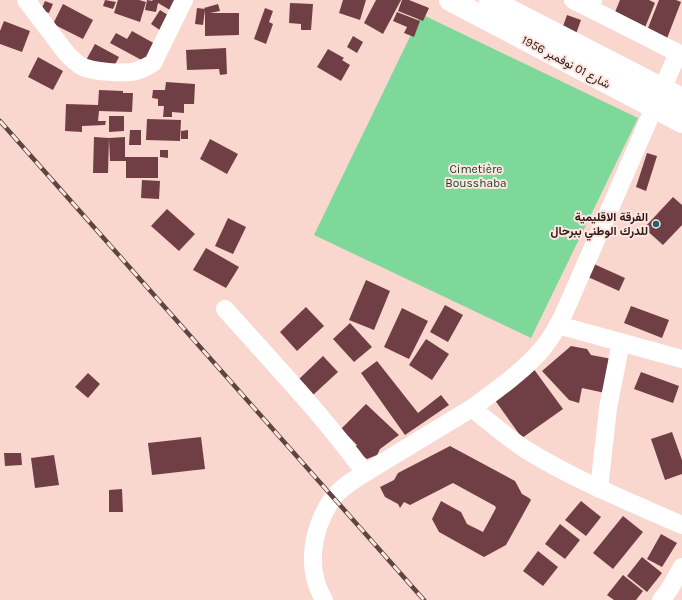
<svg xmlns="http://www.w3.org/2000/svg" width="682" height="600" font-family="Karla,Vazirmatn,sans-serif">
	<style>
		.green { fill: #7ed89a }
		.building { fill: #703f45 }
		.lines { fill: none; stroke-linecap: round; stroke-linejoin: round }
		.minor { stroke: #fff; stroke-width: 18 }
		.major { stroke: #fff; stroke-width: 22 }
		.rail-casing { stroke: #5d4641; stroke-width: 4.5 }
		.rail { stroke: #fee6e0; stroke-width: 3; stroke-dasharray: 9; stroke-linecap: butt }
		.poi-dot { fill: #1d6573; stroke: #fee6e0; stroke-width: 1.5 }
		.labels { text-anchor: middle; stroke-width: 4; stroke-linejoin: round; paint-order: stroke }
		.street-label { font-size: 12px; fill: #2c1814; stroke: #fee6e0 }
		.park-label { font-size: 12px; fill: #0e3e21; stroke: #fee6e0 }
		.poi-label { font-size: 12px; font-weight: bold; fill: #2c1814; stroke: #fee6e0; text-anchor: end }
	</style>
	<rect width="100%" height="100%" fill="#f9d6ce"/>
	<polygon class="green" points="421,14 638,118 531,338 314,235"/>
	<g class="building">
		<polygon points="105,0 116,2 113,9 103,6"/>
		<polygon points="118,0 139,0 146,2 140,22 114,13"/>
		<polygon points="147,0 153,1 152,0 182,0 175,13 158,3 156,12 145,10"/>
		<polygon points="343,0 366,0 360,20 339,13"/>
		<polygon points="376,0 401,0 383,34 364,23"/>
		<polygon points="402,0 409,0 429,8 423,21 398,11"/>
		<polygon points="620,0 649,0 655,3 644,30 613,17"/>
		<polygon points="659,0 676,0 681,2 666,41 646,33"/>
		<polygon points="45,1 53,4 49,13 41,10"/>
		<polygon points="290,3 313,4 311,30 301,30 301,24 289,23"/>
		<polygon points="63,4 93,20 83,39 53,24"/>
		<polygon points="218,4 220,11 210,13 239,13 239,35 205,36 205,10 203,25 195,24 197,8 205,9 204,8"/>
		<polygon points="265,8 273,11 269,22 273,24 266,44 254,39"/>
		<polygon points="160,10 174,19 164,33 151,24"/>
		<polygon points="397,12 420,21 414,37 404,33 407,27 393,21"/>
		<polygon points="567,15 581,20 576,34 562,29"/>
		<polygon points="4,21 30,31 22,52 0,44 0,31"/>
		<polygon points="132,31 157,45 147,63 110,43 116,33 127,39"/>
		<polygon points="353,36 363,42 357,53 347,47"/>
		<polygon points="95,44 119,57 109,76 85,62"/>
		<polygon points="226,48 227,74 220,75 219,69 187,70 186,50"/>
		<polygon points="328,49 344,58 342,60 350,65 341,81 317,67"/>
		<polygon points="38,57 63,71 53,90 28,77"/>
		<polygon points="166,82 195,84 194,104 184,104 184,113 172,112 172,117 163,117 164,106 158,106 158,99 152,98 153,90 165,90"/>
		<polygon points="99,90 123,91 123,93 133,93 132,112 99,111 98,121 106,121 105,125 82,126 82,132 65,131 66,104 98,105"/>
		<polygon points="109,116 124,116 124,131 109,132"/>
		<polygon points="147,119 181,120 180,141 146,140"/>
		<polygon points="130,130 141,130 141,145 129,145"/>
		<polygon points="188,130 188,139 181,139 181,131"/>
		<polygon points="94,137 109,138 108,173 93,173"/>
		<polygon points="125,137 125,157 158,157 158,178 126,178 126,161 110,161 109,138"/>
		<polygon points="210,139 238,154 227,174 200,159"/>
		<polygon points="160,150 168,150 168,158 160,157"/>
		<polygon points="647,153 657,156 646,191 636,187"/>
		<polygon points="142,180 160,181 159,199 141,198"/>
		<polygon points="673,197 682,205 682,225 663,245 644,228"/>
		<polygon points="167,209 195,234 179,251 151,226"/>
		<polygon points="228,218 246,227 233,254 215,246"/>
		<polygon points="206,248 239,267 226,288 193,270"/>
		<polygon points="594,264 625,278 619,291 588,277"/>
		<polygon points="366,280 390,291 374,330 349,320"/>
		<polygon points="445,305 463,315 448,342 430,332"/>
		<polygon points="631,306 669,320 662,338 624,323"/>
		<polygon points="306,307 324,326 297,351 280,332"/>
		<polygon points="402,308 428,321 409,359 384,347"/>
		<polygon points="350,323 372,347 354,362 333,339"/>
		<polygon points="426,339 449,354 432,380 409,365"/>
		<polygon points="571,346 587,349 591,355 612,359 605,393 582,388 579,403 569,400 542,371"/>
		<polygon points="323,356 338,372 313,395 298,380"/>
		<polygon points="377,361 418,413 441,395 449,405 405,435 361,373"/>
		<polygon points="533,368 563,409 522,438 492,396"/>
		<polygon points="641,372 679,386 673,403 634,389"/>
		<polygon points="88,373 100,384 88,398 75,387"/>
		<polygon points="366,404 399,435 380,449 377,455 367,459 353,449 357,445 341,429"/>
		<polygon points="672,432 682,460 682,474 665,480 651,439"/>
		<polygon points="201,437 205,469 152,475 148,443"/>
		<polygon points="450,446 515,481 522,494 529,498 531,500 506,545 484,557 439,532 432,519 441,501 461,512 467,524 483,532 496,508 495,506 453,483 410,505 404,502 400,508 398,504 385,497 380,487 394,480 398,473"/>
		<polygon points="4,453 21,453 22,465 5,466"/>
		<polygon points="54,455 59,485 35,488 31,458"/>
		<polygon points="122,489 123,512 109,512 109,490"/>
		<polygon points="581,501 601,517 586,536 565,520"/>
		<polygon points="623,516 643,532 613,569 593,553"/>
		<polygon points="560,524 580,540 565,559 545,544"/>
		<polygon points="661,534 677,543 662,567 647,559"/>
		<polygon points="538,551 558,567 543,586 523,571"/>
		<polygon points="642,557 662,573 647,592 627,576"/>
		<polygon points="623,575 643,591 636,600 614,600 607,595"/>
	</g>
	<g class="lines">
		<g class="minor">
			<path d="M26,0l41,54c4,4 9,9 14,12 11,6 43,8 55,5 7,-2 12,-5 17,-8l31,-63"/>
			<polyline points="573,0 589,8 593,0"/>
			<path d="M225,309c48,54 98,106 140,164"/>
			<polyline points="558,325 682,359"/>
			<path d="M472,408c18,15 36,30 56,43 49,30 102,51 154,74"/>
			<polyline points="599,489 608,408 621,342"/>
			<path d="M324,600c-19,-32 -12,-72 9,-102 8,-11 21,-18 32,-25l107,-65c22,-16 54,-39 71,-60 9,-11 16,-24 22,-37l113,-258 -89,-45"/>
			<polyline points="661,600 669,590 682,567"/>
		</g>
		<g class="major">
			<polyline points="450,0 682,122"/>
			<polyline points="490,0 682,99"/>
		</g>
		<defs>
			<polyline id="rail" points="0,121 424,600"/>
		</defs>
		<use href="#rail" class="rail-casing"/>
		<use href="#rail" class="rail"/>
	</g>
	<circle class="poi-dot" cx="656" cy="224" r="4"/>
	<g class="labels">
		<g class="street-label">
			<text transform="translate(566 62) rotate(28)" y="4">شارع 01 نوفمبر 1956</text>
		</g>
		<g class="park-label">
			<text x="476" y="173">Cimetière<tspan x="476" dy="14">Bousshaba</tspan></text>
		</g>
		<g class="poi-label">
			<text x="648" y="221">الفرقة الاقليمية<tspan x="648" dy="14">للدرك الوطني ببرحال</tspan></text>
		</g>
	</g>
</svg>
